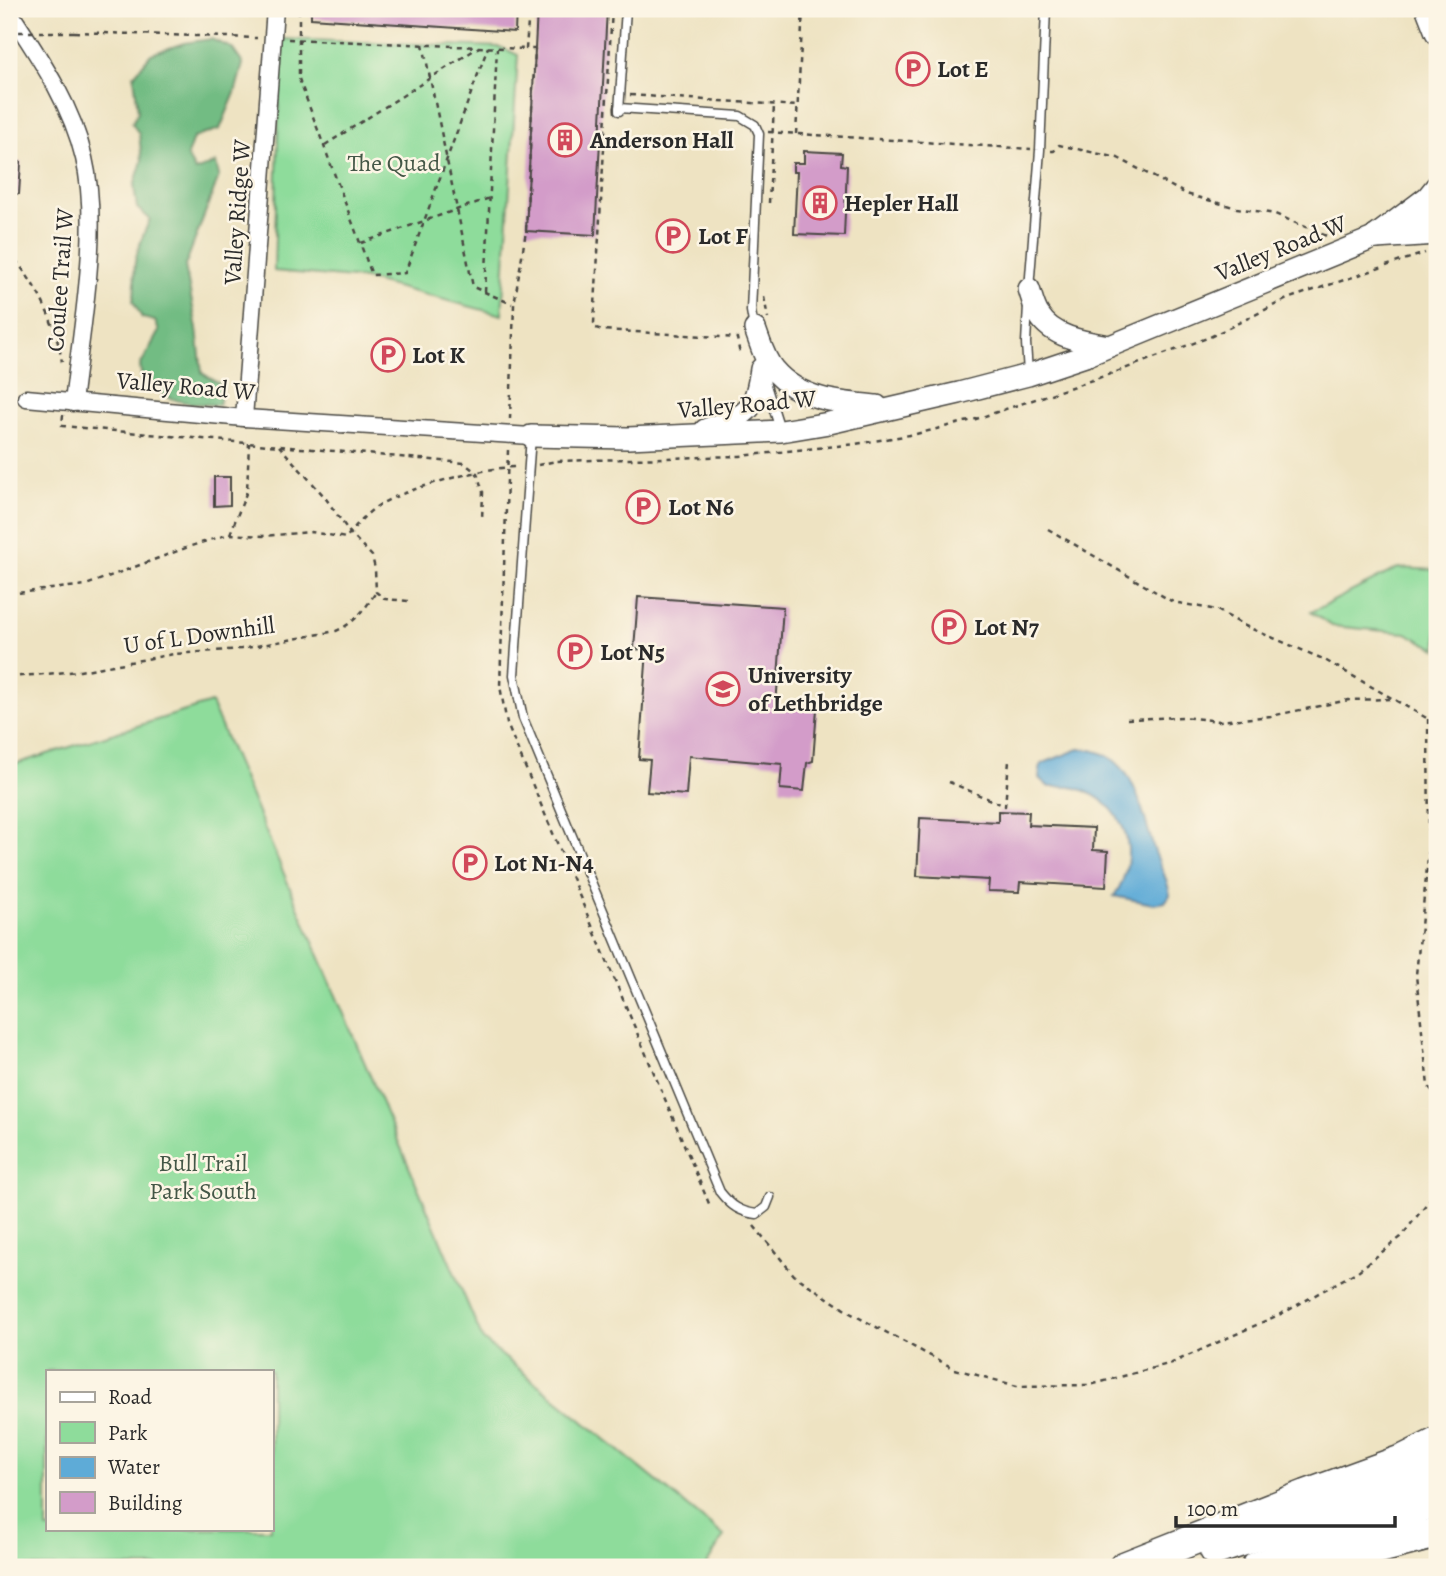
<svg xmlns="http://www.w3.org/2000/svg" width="1446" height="1576" font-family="Alegreya,serif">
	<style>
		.green { fill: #8edc9b; stroke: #5c8463; stroke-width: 2; fill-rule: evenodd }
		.forest { fill: #72bc83; stroke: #4e7457; stroke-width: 2 }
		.water { fill: #5eabd7; stroke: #446b81; stroke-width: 2 }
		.building { fill: #d39cc9 }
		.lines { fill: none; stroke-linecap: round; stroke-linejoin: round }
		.service-casing { stroke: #484742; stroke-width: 11 }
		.minor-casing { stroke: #484742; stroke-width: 19 }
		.tertiary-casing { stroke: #484742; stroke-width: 24 }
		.secondary-casing { stroke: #484742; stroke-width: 26 }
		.motorway-casing { stroke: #484742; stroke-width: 33 }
		.path { stroke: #484742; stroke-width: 2.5; stroke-dasharray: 5 5; stroke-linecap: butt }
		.service { stroke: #fff; stroke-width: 8 }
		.minor { stroke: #fff; stroke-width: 16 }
		.tertiary { stroke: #fff; stroke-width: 21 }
		.secondary { stroke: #fff; stroke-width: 23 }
		.motorway { stroke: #fff; stroke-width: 30 }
		.path-bridge { stroke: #484742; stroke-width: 2.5; stroke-dasharray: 5 5; stroke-linecap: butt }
		.labels { text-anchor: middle; stroke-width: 5; stroke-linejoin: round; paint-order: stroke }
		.poi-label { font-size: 24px; font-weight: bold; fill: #2b2b2b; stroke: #fcf5e5; text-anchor: start }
		.park-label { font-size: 24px; fill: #445747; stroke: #fcf5e5 }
		.street-label { font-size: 24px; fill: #2b2b2b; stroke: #fcf5e5 }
	</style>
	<rect width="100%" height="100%" fill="#fcf5e5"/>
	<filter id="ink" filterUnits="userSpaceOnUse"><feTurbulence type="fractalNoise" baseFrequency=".0143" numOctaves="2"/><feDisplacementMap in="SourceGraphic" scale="14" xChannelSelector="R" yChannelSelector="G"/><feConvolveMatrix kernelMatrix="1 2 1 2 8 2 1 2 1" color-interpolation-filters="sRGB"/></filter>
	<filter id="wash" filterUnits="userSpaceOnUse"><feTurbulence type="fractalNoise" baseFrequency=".00686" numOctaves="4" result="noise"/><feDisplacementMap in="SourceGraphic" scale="28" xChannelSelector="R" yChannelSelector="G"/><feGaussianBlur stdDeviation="1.57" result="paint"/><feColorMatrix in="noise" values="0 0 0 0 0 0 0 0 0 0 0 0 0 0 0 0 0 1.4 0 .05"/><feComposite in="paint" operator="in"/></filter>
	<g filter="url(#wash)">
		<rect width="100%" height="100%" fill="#eee3c2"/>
		<g class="green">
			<polygon points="281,39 500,47 518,55 502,315 365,279 274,271"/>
			<polygon points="1398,568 1437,570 1437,649 1406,633 1332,626 1311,612"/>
			<path d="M211,703l272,637 241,196 -19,31h-696v-801zM47,1371h224v158h-224z"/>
		</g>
		<path class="forest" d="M211,39l21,9 11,16 -8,29 -15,36 -27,9 -6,18 8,15 21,-8 3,13 -34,90 12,63 5,44 21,13 -4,19c-36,-1 -49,-2 -77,-26l-2,-13 19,-35 -4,-10 -13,-3 -9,-17c4,-15 0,-25 2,-39 3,-15 9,-29 15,-43l-13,-11 -3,-22 8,-25 -3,-27 -7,-11 6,-11 -4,-37 17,-21 33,-11z"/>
		<path class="water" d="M1079,749c55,0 61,58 75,100 5,15 14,30 16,46l-5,7 -12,2 -39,-8c29,-42 12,-94 -38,-108 -9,-2 -19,-1 -27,-1l-10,-9 2,-14z"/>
		<g id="blocks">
			<g class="building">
				<polygon points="311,9 516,9 515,32 311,18"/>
				<polygon points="537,9 607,9 595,235 526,231"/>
				<polygon points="804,151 842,153 841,165 847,166 844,236 794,234 797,172 793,172 793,163 804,163"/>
				<polygon points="9,161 21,162 19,194 9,194"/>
				<polygon points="214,477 230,477 230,505 214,506"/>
				<polygon points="638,597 783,607 776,706 817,709 813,761 807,763 804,791 780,789 782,764 689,756 686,795 647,792 650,760 639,759 647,650 634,649"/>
				<polygon points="998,811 1029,812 1028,825 1094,828 1093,850 1108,851 1106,887 1020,882 1019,892 988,891 989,880 917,876 920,818 998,822"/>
			</g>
		</g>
	</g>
	<g filter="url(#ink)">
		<use href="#blocks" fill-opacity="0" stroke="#484742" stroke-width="2"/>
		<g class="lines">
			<defs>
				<g id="service">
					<polyline points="619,108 740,116 755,125 759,134 751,311 754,328"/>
					<polyline points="619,111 626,9"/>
					<polyline points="1029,289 1040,150 1046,9"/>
					<polyline points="1028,373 1026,343 1028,305"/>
					<polyline points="765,382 780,429"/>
					<path d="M531,436l-17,239 9,43 197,474c11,14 20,20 37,22l9,-7 4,-10"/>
				</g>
				<g id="minor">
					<path d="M9,11c30,46 62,92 75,147 17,71 -3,172 -11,245"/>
					<polyline points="26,398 244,418 531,436"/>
					<polyline points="244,418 275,9"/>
				</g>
				<g id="tertiary">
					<path d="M1029,289c3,9 5,19 10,26 14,23 46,27 70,31"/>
					<path d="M755,329c5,13 9,30 19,41 25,30 67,33 103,36"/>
					<path d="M705,430c42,-17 49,-13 56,-61"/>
					<polyline points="531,436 628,438 781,431 829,423 959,393 1028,375 1088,355 1437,212"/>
				</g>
				<g id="secondary">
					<polyline points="1428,9 1437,32"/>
					<polyline points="1376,237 1428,198 1437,187"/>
					<polyline points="1376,237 1437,233"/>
				</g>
				<g id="motorway">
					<polyline points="1215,1550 1437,1475"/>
					<polyline points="1318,1564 1437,1533"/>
					<polyline points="1124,1567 1306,1495 1405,1459 1437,1443"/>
					<polyline points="1257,1567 1437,1501"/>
				</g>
			</defs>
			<use href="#service" class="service-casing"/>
			<use href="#minor" class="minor-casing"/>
			<use href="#tertiary" class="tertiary-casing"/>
			<use href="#secondary" class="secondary-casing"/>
			<use href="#motorway" class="motorway-casing"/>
			<g class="path">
				<polyline points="299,9 299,79 372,275 405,273 488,47"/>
				<polyline points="612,9 594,323 596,328 602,330 737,338 740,355"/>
				<polyline points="74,32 257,38"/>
				<polyline points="288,39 526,49"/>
				<polyline points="423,44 473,287 512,304"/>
				<polyline points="630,95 798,106"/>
				<polyline points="768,132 1031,149"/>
				<polyline points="796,134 803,9"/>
				<polyline points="325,145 479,47"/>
				<polyline points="1051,151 1054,151 1059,145 1118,158 1186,194 1237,208 1275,214 1329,237"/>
				<polyline points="769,203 774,105"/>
				<polyline points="361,243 490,198"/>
				<path d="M9,252c28,33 46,68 53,110"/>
				<polyline points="485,292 497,48"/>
				<polyline points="764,297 768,318"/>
				<polyline points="63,415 62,426 464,463 477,473 483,492 482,520"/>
				<polyline points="510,419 514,305 526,231 535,49 526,49 529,9"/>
				<polyline points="279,446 324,496 350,533 372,556 375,569 376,592 385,599 409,601"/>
				<polyline points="508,450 500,686 507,724 710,1206"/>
				<polyline points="538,465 556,461 740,456 856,444 916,434 973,420 1116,372 1210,337 1287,299 1425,253"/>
				<polyline points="1048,529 1173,602 1217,610 1245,626 1323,659 1437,724"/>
				<polyline points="230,534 247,491 249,443"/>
				<path d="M9,594l77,-9 105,-39 38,-12 34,2 48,-4 35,6c10,-13 21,-26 35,-34 26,-16 107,-38 137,-37"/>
				<path d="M9,677l71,-6 94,-17 67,-5 95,-18c19,-8 29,-22 40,-39"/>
				<polyline points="1127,719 1182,717 1220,721 1271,716 1349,700 1391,699"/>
				<polyline points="1428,719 1429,848 1416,975 1428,1086 1437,1096"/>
				<polyline points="949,782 1005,806 1009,761"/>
				<polyline points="754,1226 794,1275 850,1313 955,1369 1017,1386 1090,1385 1172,1363 1285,1312 1358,1271 1401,1237 1437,1190"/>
			</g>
			<use href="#service" class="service"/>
			<use href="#minor" class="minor"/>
			<use href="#tertiary" class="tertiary"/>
			<use href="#secondary" class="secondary"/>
			<use href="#motorway" class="motorway"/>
			<polyline class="path-bridge" points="9,32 74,32"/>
		</g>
	</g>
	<defs>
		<symbol id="parking-ring" viewBox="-11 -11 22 22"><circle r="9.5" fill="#fcf5e5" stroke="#d1495b" stroke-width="1.5"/><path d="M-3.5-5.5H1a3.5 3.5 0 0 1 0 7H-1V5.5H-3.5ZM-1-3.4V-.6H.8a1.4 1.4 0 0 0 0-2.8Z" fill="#d1495b"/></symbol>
		<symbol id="building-ring" viewBox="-11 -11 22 22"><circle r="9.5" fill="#fcf5e5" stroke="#d1495b" stroke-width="1.5"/><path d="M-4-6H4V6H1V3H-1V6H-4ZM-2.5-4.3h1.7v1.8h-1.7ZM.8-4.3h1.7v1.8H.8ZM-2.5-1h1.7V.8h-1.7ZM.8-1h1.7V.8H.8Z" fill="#d1495b"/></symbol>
		<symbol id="university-ring" viewBox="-11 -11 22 22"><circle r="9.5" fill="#fcf5e5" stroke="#d1495b" stroke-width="1.5"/><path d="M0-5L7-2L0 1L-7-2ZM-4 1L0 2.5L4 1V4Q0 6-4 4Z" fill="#d1495b"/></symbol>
	</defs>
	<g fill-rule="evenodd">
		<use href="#parking-ring" x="894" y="50" width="38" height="38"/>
		<use href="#building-ring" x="546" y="121" width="38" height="38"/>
		<use href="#building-ring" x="801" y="184" width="38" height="38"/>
		<use href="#parking-ring" x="654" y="217" width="38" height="38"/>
		<use href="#parking-ring" x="369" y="336" width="38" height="38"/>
		<use href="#parking-ring" x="624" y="488" width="38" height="38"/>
		<use href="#parking-ring" x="930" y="608" width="38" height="38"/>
		<use href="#parking-ring" x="556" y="633" width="38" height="38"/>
		<use href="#university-ring" x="704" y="670" width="38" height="38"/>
		<use href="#parking-ring" x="451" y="844" width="38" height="38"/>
	</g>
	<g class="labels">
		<g class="poi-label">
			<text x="937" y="77">Lot E</text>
			<text x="590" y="148">Anderson Hall</text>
			<text x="844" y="211">Hepler Hall</text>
			<text x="698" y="244">Lot F</text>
			<text x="412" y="363">Lot K</text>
			<text x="668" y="515">Lot N6</text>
			<text x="974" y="635">Lot N7</text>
			<text x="600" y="660">Lot N5</text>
			<text x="748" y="683">University<tspan x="748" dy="28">of Lethbridge</tspan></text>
			<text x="494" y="871">Lot N1-N4</text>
		</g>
		<g class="park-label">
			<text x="394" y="171">The Quad</text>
			<text x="203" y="1171">Bull Trail<tspan x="203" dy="28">Park South</tspan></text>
		</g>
		<g class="street-label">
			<text transform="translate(237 212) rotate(-86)" y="8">Valley Ridge W</text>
			<text transform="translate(1281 248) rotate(-22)" y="8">Valley Road W</text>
			<text transform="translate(60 280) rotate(-86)" y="8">Coulee Trail W</text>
			<text transform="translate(186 386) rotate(5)" y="8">Valley Road W</text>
			<text transform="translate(747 404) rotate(-5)" y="8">Valley Road W</text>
			<text transform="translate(199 635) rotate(-8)" y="8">U of L Downhill</text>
		</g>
	</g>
	<rect width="1446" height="1576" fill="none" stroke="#fcf5e5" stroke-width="35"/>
	<rect x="46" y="1370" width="228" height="161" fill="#fcf5e5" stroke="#a8a49b" stroke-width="2"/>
	<rect x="60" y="1392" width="35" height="10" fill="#ffffff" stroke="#a8a49b" stroke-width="2"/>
	<text x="108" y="1404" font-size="21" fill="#2b2b2b">Road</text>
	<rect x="60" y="1422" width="35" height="21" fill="#8edc9b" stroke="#a8a49b" stroke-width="2"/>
	<text x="108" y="1440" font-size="21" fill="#2b2b2b">Park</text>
	<rect x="60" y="1457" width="35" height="21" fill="#5eabd7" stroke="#a8a49b" stroke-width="2"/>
	<text x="108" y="1474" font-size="21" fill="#2b2b2b">Water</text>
	<rect x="60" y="1492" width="35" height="21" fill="#d39cc9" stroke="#a8a49b" stroke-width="2"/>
	<text x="108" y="1510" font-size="21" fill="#2b2b2b">Building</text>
	<path d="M1176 1516v10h219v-10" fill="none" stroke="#2b2b2b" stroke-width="3.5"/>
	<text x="1187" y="1516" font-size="21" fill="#2b2b2b" stroke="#fcf5e5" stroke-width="5" paint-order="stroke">100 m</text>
</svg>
